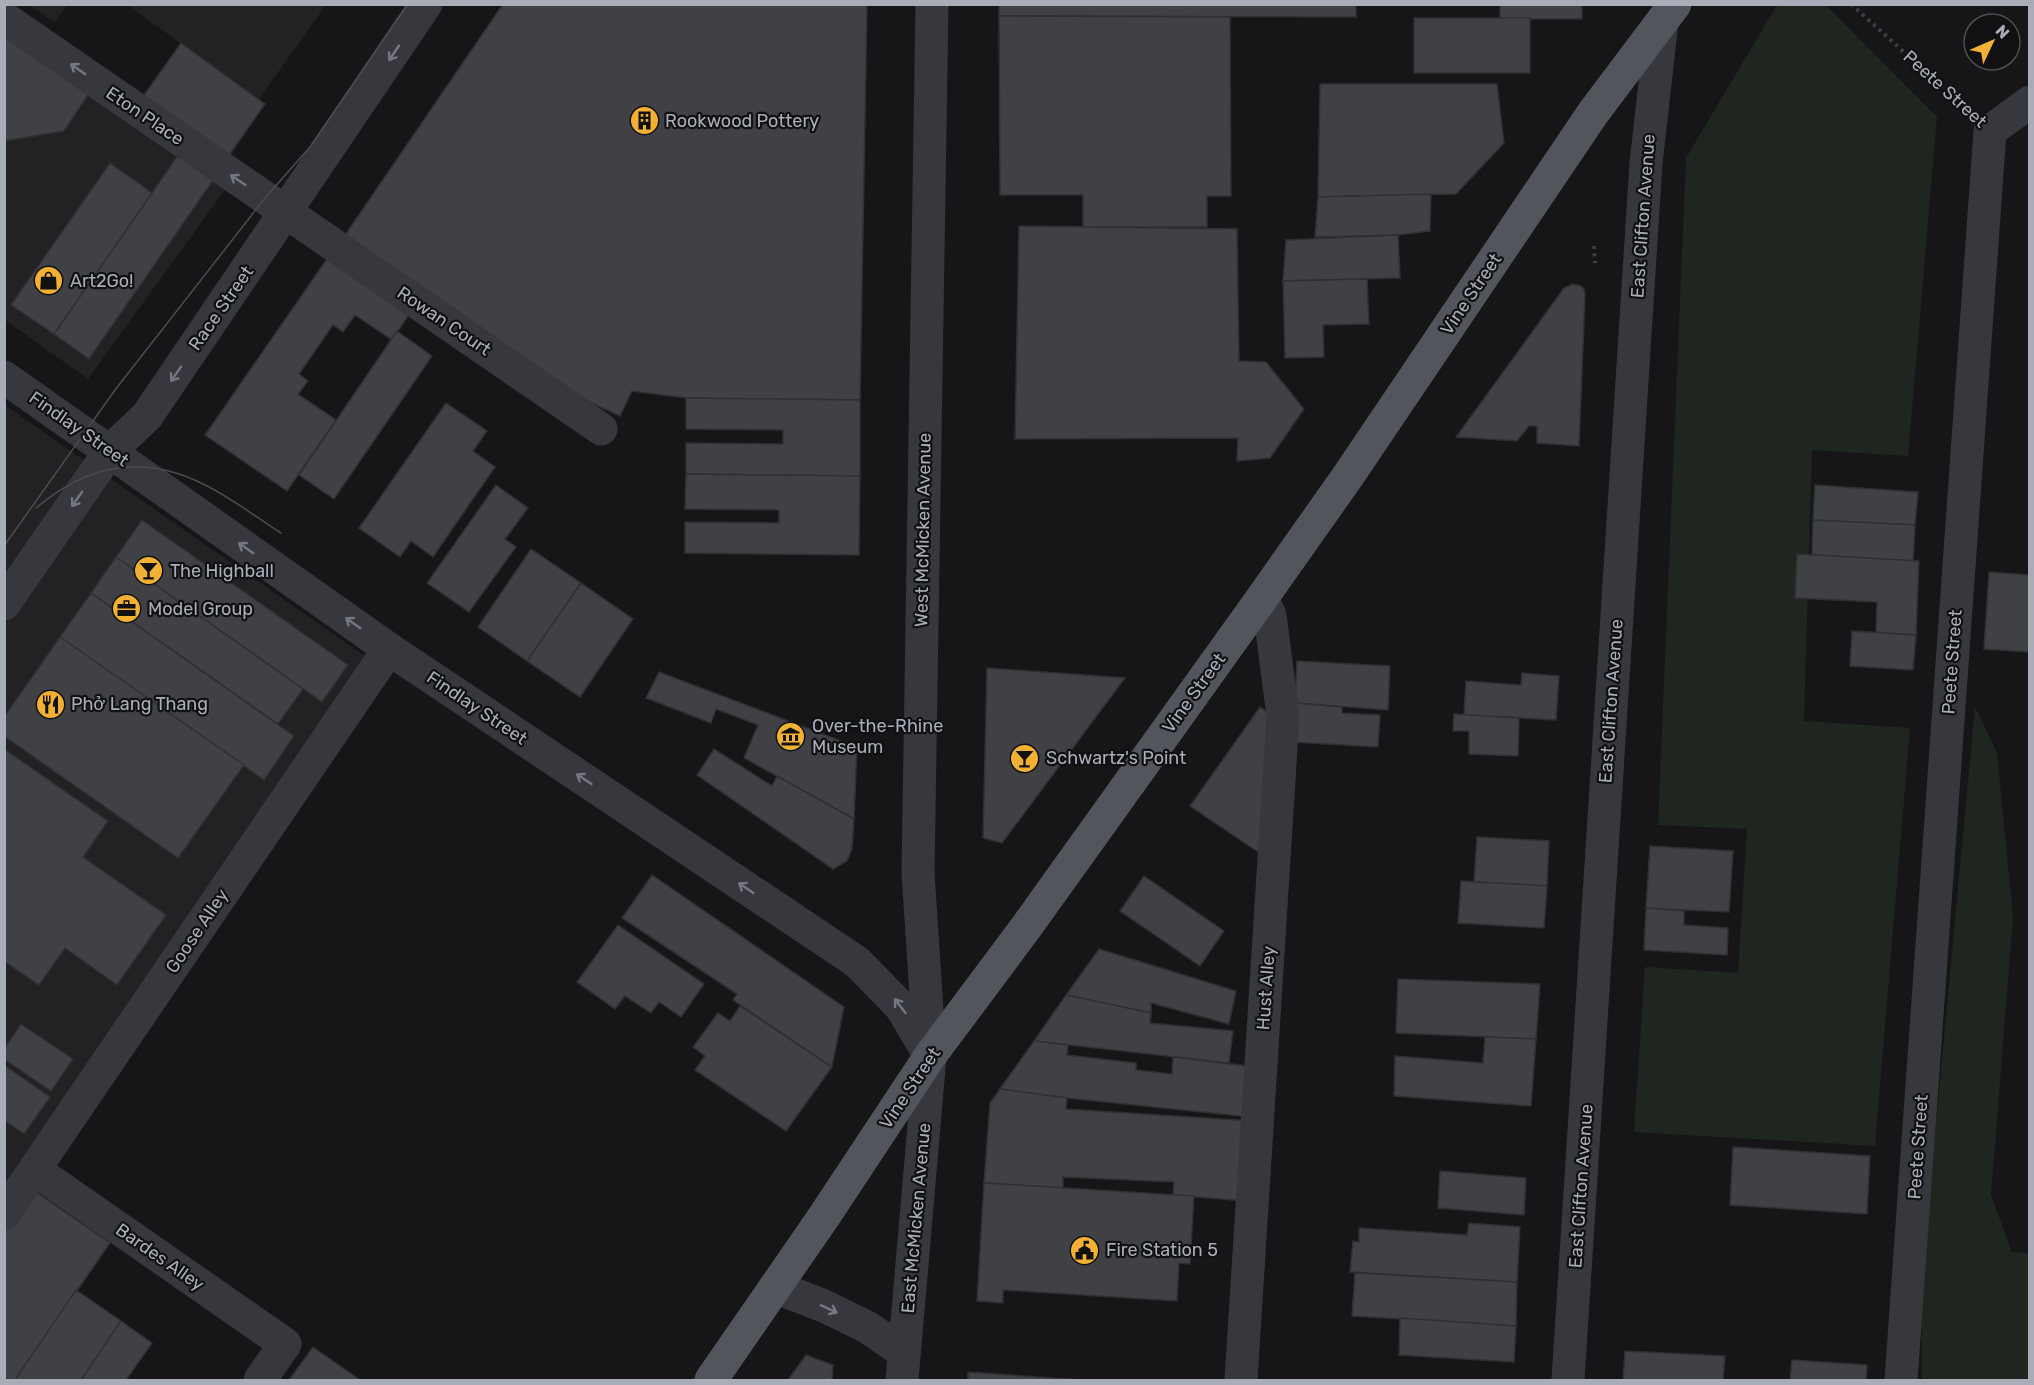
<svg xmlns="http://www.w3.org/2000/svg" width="2034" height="1385" font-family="Rubik,sans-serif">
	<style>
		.built { fill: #222225 }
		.green { fill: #1e261f }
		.building { fill: #404145; stroke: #303034; stroke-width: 1.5 }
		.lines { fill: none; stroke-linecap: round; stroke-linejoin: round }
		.path { stroke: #3d3f44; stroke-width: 4; stroke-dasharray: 3 4.5; stroke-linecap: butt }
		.minor { stroke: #37383d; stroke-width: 33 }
		.major { stroke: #53555c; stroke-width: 33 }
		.tram { stroke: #4a4c52; stroke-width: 1.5 }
		.oneway { stroke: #757881 }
		.labels { text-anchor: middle; stroke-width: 4.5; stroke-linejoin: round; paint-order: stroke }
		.street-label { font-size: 18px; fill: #a8adb8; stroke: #111113 }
		.poi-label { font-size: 18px; fill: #a8adb8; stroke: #111113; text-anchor: start }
	</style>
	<rect width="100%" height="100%" fill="#161618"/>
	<g class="built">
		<polygon points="29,5 67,5 55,22"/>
		<polygon points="127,5 326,5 259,99"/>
		<polygon points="5,8 237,173 88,379 5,320"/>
		<polygon points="5,405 368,658 5,1183"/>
	</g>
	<g class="green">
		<polygon points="1777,5 1826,5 1937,117 1908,456 1812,450 1804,721 1910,728 1875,1146 1634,1132 1645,967 1738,973 1747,829 1658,825 1686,158"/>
		<polygon points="1975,707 1997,753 2013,917 1991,1195 2012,1252 2029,1253 2029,1380 1922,1380 1921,1284"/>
	</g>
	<g class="building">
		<polygon points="503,4 867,4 860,400 686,398 632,391 620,416 585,400 343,238"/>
		<polygon points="999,4 1356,4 1356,17 999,16"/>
		<rect x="1500" y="4" width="82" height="15"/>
		<polygon points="999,16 1230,17 1231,196 1207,196 1207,227 1083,227 1083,195 1000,195"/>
		<rect x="1414" y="18" width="116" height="55"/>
		<polygon points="4,28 92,89 64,131 4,141"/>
		<polygon points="181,43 265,104 228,157 144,95"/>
		<polygon points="1320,84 1497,84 1504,143 1456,194 1318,197"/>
		<polygon points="181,151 216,176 89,359 54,334"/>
		<polygon points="110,163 152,193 54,334 11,305"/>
		<polygon points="1431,194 1430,231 1398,235 1315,237 1318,197"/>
		<polygon points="1019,226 1237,229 1239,361 1266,362 1304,409 1270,458 1237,461 1238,438 1015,439"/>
		<polygon points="1398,235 1400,278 1283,281 1286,240"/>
		<polygon points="329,256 410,313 392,340 355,315 343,332 333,325 299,374 308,381 298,394 336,420 287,491 205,435"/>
		<polygon points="1367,279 1369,324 1323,325 1324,357 1285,358 1283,281"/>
		<polygon points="1573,284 1581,286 1584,289 1585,295 1579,446 1537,443 1537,426 1529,426 1517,441 1456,437 1564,288"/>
		<polygon points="397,331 432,356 334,499 299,475"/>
		<polygon points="686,398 860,400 860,476 686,474 686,443 783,444 783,430 686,429"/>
		<polygon points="446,403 487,431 473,451 495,467 433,557 411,541 400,557 359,528"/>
		<polygon points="686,474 860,476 859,555 685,553 685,522 779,523 779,510 685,509"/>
		<polygon points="496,485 528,508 505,539 516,547 469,612 427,583"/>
		<polygon points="1815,485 1918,492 1915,525 1813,520"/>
		<polygon points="142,520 348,665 322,702 116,557"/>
		<polygon points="1813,520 1915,525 1913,561 1812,555"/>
		<polygon points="531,549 581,583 527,661 478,627"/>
		<polygon points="1797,554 1919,561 1916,635 1876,632 1877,602 1795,598"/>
		<polygon points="116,557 303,689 278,724 91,593"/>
		<polygon points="1989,572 2030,575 2030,652 1984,649"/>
		<polygon points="581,583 633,619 580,697 527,661"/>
		<polygon points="91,593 294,736 264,780 60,637"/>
		<polygon points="1852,631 1916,635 1913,670 1850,666"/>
		<polygon points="60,637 244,765 178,858 4,736 4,717"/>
		<polygon points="1297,661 1390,666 1388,710 1295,703"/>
		<polygon points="987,668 1125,678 1002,843 983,838"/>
		<polygon points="659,672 857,747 854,819 744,758 758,725 716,709 711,723 646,698"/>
		<polygon points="1522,673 1559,676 1556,720 1464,715 1466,681 1521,685"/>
		<polygon points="1295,703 1342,707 1342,713 1380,715 1378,747 1292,742"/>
		<polygon points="1260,707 1272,716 1261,854 1190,806"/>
		<polygon points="1454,714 1519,718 1518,756 1469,754 1469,731 1453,731"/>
		<polygon points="4,749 108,821 83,857 166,915 117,985 65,948 39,985 4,961"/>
		<polygon points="714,749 772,786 777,776 854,819 852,849 847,861 833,869 697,775"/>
		<polygon points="1477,837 1549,841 1547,886 1474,882"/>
		<polygon points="1650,846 1733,851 1729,912 1646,908"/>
		<polygon points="652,875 844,1007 832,1067 733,1000 737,994 622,918"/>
		<polygon points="1144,876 1224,931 1200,966 1120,911"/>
		<polygon points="1461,881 1547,886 1544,928 1458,923"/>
		<polygon points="1646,908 1684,911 1684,925 1728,928 1727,955 1644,950"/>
		<polygon points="618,925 704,984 681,1017 659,1002 651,1013 625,996 615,1009 577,982"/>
		<polygon points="1099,949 1236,991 1229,1024 1151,1003 1151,1013 1066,995"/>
		<polygon points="1398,979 1540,984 1536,1039 1396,1033"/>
		<polygon points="1066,995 1151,1013 1150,1023 1233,1031 1229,1063 1034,1041"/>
		<polygon points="740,1006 832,1067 786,1131 695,1070 705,1056 693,1047 718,1013 730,1021"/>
		<polygon points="21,1024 73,1059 51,1091 4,1059 4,1049"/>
		<polygon points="1485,1037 1536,1039 1531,1106 1394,1096 1395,1056 1483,1063"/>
		<polygon points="1034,1041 1068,1045 1067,1055 1136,1063 1136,1070 1172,1074 1173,1057 1256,1067 1250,1117 1067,1098 1000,1089"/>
		<polygon points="4,1065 50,1097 24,1134 4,1120"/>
		<polygon points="1000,1089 1067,1098 1066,1109 1252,1121 1245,1201 1173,1195 1174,1182 1063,1177 1063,1188 984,1183 990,1103"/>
		<polygon points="1733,1147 1870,1156 1867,1214 1730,1205"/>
		<polygon points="1440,1171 1526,1178 1524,1215 1438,1208"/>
		<polygon points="984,1183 1194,1196 1190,1264 1179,1263 1177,1301 1003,1290 1003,1303 977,1301"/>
		<polygon points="33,1190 110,1243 15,1380 4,1380 4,1232"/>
		<polygon points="1469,1223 1520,1227 1517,1282 1350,1272 1353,1241 1359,1242 1359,1228 1467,1235"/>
		<polygon points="1355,1273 1517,1282 1516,1326 1352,1316"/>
		<polygon points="76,1290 121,1321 81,1380 15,1380"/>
		<polygon points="1400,1318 1516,1326 1514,1362 1399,1355"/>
		<polygon points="121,1321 152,1343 126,1380 81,1380"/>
		<polygon points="313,1347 360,1380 289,1380"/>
		<polygon points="1625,1351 1725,1356 1723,1380 1623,1380"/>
		<polygon points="806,1355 833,1365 832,1380 788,1380"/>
		<polygon points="1792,1360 1867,1365 1866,1380 1790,1380"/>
		<polygon points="968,1372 1081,1380 968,1380"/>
	</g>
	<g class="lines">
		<g class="path">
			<polyline points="1851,4 1961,104"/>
			<polyline points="1594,246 1595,263"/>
		</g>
		<g class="minor">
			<polyline points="4,18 601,429"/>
			<polyline points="4,377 389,649 857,962 901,1007 926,1049"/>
			<polyline points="4,604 110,451 147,416 426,4"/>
			<polyline points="35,1170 285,1344 260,1380"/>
			<polyline points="4,1214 389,649"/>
			<polyline points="775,1287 824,1306 867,1327 904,1352"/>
			<polyline points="902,1380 930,1056 918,873 932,4"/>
			<polyline points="1241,1380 1283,716 1270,615 1262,598"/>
			<polyline points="1568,1380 1646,163 1662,22"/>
			<polyline points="1901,1380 1990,131 2030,102"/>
		</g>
		<polyline class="major" points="711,1380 825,1215 930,1056 1027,926 1262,598 1348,476 1593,113 1675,4"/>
		<g class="tram">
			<path d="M36,508c50,-42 102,-54 163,-26 29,13 55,34 82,51"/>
			<polyline points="4,546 115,390 265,198 310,147 408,4"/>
		</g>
	</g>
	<defs><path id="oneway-shaft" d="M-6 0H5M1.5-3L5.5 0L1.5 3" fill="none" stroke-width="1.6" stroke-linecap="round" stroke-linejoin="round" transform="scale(1.5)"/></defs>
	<g class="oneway">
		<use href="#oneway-shaft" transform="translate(394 53) rotate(124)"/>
		<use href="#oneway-shaft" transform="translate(78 69) rotate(-145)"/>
		<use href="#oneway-shaft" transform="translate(238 180) rotate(-146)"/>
		<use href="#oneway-shaft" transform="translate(176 374) rotate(125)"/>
		<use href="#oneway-shaft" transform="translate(77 499) rotate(125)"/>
		<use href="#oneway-shaft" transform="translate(246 548) rotate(-145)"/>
		<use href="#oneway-shaft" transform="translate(353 623) rotate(-145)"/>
		<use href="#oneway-shaft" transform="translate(584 779) rotate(-146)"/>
		<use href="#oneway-shaft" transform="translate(746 888) rotate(-146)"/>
		<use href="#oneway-shaft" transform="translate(900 1006) rotate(-128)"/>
		<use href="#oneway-shaft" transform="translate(829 1309) rotate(25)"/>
	</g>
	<defs>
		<symbol id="building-disc" viewBox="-11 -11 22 22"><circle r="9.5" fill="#f2b134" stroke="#111113"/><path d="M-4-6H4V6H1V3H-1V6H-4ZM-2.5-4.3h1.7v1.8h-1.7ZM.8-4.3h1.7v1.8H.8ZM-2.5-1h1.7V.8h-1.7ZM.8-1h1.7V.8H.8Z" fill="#111"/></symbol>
		<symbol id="shop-disc" viewBox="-11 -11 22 22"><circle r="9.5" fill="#f2b134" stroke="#111113"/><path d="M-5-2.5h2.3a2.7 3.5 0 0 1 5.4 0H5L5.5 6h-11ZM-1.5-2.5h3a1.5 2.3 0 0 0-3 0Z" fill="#111"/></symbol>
		<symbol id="bar-disc" viewBox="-11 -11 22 22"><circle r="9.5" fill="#f2b134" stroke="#111113"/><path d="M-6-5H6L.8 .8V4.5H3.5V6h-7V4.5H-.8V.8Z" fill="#111"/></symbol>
		<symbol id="office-disc" viewBox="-11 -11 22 22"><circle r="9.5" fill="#f2b134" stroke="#111113"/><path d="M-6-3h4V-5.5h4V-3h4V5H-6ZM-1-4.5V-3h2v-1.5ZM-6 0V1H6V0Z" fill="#111"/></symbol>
		<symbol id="restaurant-disc" viewBox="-11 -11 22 22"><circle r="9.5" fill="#f2b134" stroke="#111113"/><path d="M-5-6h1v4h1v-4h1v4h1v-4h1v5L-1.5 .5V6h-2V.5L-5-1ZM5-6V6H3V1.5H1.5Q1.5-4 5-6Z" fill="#111"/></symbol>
		<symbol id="museum-disc" viewBox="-11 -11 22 22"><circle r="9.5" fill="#f2b134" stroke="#111113"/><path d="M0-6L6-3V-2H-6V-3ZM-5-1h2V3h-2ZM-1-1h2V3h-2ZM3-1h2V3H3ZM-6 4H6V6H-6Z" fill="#111"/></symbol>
		<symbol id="civic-disc" viewBox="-11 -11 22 22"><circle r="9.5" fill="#f2b134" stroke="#111113"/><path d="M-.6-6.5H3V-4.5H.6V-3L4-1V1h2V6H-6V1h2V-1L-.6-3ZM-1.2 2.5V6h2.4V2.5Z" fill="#111"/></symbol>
	</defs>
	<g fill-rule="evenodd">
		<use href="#building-disc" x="628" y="104" width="33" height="33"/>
		<use href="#shop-disc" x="32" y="264" width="33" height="33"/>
		<use href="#bar-disc" x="132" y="554" width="33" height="33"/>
		<use href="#office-disc" x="110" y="592" width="33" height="33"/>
		<use href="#restaurant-disc" x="34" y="688" width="33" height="33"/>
		<use href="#museum-disc" x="774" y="720" width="33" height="33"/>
		<use href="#bar-disc" x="1008" y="742" width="33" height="33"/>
		<use href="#civic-disc" x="1068" y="1234" width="33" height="33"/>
	</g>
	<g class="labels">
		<g class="street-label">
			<text transform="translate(1945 89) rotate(42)" y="6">Peete Street</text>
			<text transform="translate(145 116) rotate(34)" y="6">Eton Place</text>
			<text transform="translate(1643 216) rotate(-86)" y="6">East Clifton Avenue</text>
			<text transform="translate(1471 294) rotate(-56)" y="6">Vine Street</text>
			<text transform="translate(221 308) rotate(-55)" y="6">Race Street</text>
			<text transform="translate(444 321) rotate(34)" y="6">Rowan Court</text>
			<text transform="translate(79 429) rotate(35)" y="6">Findlay Street</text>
			<text transform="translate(923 530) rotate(-89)" y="6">West McMicken Avenue</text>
			<text transform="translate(1952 662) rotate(-86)" y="6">Peete Street</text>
			<text transform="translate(1194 693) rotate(-54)" y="6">Vine Street</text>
			<text transform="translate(1611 701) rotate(-86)" y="6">East Clifton Avenue</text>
			<text transform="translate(477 708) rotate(34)" y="6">Findlay Street</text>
			<text transform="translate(197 931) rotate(-56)" y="6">Goose Alley</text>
			<text transform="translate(1266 988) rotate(-86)" y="6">Hust Alley</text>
			<text transform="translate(910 1088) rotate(-56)" y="6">Vine Street</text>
			<text transform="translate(1918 1147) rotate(-86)" y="6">Peete Street</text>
			<text transform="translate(1581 1186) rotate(-86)" y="6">East Clifton Avenue</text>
			<text transform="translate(916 1218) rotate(-85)" y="6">East McMicken Avenue</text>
			<text transform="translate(160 1257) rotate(35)" y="6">Bardes Alley</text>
		</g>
		<g class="poi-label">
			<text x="665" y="127">Rookwood Pottery</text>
			<text x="70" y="287">Art2Go!</text>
			<text x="170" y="577">The Highball</text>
			<text x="148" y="615">Model Group</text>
			<text x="71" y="710">Phở Lang Thang</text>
			<text x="812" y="732">Over-the-Rhine<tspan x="812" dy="21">Museum</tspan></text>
			<text x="1046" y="764">Schwartz's Point</text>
			<text x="1106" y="1256">Fire Station 5</text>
		</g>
	</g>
	<rect width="2034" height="1385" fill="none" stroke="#a8adb8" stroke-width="12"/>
	<g transform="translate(1992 42) rotate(46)"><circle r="28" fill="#111113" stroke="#4d4f55" stroke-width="1.5"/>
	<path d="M0-4.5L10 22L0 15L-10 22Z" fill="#f2b134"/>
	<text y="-9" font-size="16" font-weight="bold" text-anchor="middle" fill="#a8adb8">N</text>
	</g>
</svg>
